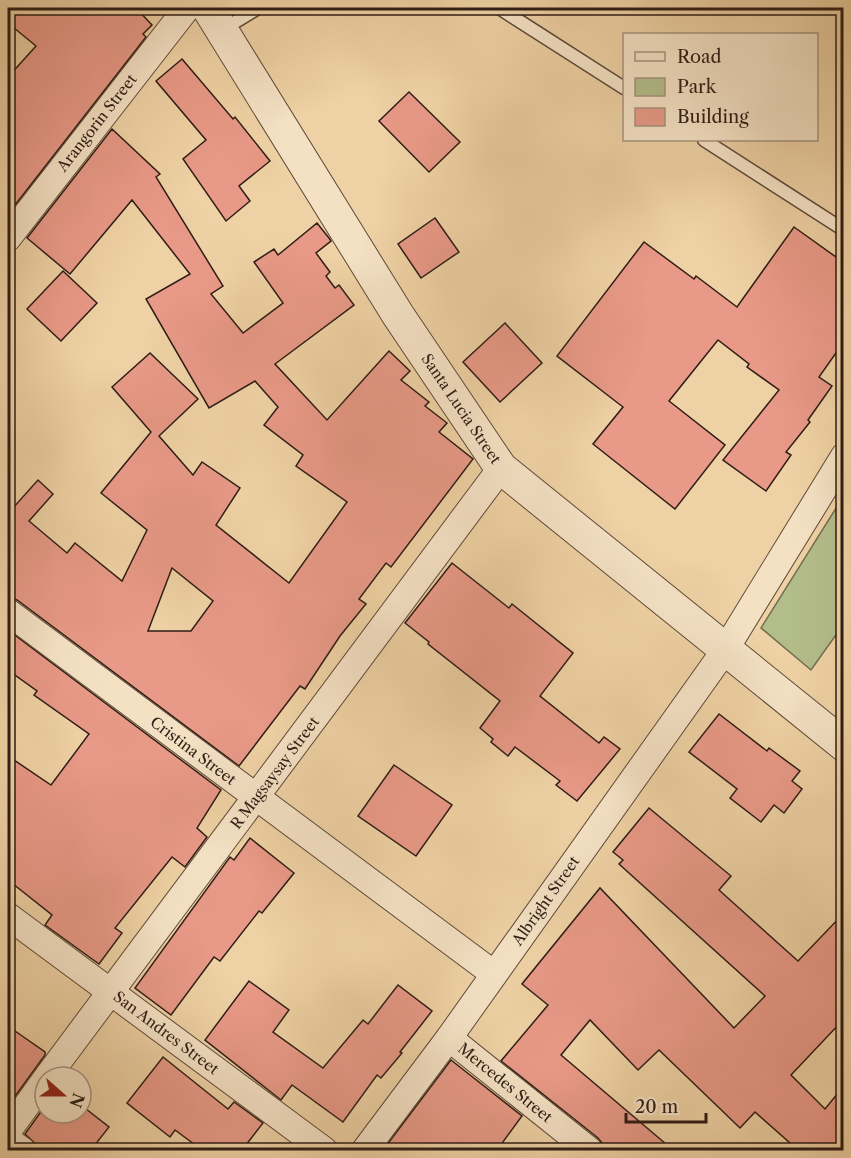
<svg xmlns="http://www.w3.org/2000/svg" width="851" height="1158" font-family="'Libre Caslon Text',serif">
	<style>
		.green { fill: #b3bd8a; stroke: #706d50; stroke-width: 1.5 }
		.building { fill: #e89987; stroke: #2e1d15; stroke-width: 1.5; fill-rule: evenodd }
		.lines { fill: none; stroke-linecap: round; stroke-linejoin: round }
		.service-casing { stroke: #5e4a39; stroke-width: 15 }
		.minor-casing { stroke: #5e4a39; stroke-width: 28 }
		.tertiary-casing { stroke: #5e4a39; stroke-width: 34 }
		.service { stroke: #f4e1c4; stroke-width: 12 }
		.minor { stroke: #f4e1c4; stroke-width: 26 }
		.tertiary { stroke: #f4e1c4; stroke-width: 32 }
		.labels { text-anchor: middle; stroke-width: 5; stroke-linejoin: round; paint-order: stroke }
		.street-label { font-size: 15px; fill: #2e1d15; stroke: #f4e1c4 }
	</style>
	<rect width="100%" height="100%" fill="#eed1a4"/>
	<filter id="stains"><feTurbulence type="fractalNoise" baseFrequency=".00333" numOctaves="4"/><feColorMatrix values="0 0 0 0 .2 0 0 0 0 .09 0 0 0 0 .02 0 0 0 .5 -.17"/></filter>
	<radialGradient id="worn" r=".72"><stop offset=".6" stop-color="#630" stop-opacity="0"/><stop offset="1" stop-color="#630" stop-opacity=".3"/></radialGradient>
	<polygon class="green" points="843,497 843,625 811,670 761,628"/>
	<g class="building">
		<polygon points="8,8 136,8 152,25 143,34 146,37 8,214 8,77 36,46 8,23"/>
		<polygon points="182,59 233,119 235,117 270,161 239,186 250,201 226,221 183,159 206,140 156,81"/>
		<polygon points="409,92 460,142 429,172 379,121"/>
		<path d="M112,129l48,45 -4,3 67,109 -12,8 32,39 40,-30 -29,-41 20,-13 4,6 39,-32 12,15 2,3 -15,12 14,19 -4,4 9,12 4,-3 15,20 -79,59 52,56 62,-69 21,20 -9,9 28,22 -4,4 22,17 -8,9 34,27 -82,108 -5,-4 -27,36 7,5 -26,32 -35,53 -5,-3 -61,80 -222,-166 -9,-3v-94l5,5 25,-28 15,14 -24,27 38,32 8,-10 47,38 25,-51 -46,-37 50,-61 -39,-45 38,-34 48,46 -39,37 34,39 9,-13 38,26 -24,37 73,58 58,-81 -51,-36 7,-11 -39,-30 14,-18 -23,-26 -46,27 -63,-109 44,-25 -58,-74 -62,74 -43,-36zM172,568l41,33 -22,30h-43z"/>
		<polygon points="435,218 459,252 421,278 398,244"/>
		<polygon points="794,227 843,262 843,343 819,377 832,386 808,420 810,422 786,452 791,455 766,491 723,460 779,390 747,367 749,364 718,340 669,401 725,445 675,509 593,444 623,407 557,356 644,242 694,279 696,276 737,307"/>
		<polygon points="63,271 97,303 61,341 27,309"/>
		<polygon points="505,323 542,363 500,402 463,362"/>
		<polygon points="452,563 509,608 512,604 573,653 540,696 599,743 604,737 620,749 577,801 556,785 560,781 515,747 508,756 491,742 493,739 480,728 500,701 428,644 429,642 405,623"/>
		<polygon points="8,630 221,790 197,828 207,837 185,867 172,857 115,928 122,933 99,964 45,925 52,915 8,880 8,756 51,785 89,734 34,695 37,691 8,670"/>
		<polygon points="719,714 767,751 769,748 800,771 792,781 802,789 784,813 774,805 761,822 730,798 737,789 689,752"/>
		<polygon points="394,765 452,805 416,856 358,816"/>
		<polygon points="649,808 731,876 719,890 798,961 843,914 843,1020 791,1075 825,1109 843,1087 843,1150 798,1150 755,1112 740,1128 659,1050 638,1070 590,1020 561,1055 673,1150 604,1150 603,1144 598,1138 501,1061 548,1005 522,984 600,888 734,1028 765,996 619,864 623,860 613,852"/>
		<polygon points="250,838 294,873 262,913 259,911 220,961 214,957 171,1015 135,988 230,857 234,860"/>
		<polygon points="249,981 289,1010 273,1032 323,1068 363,1020 368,1024 398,985 432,1011 400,1052 402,1053 381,1078 377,1075 343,1122 292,1085 281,1100 205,1040"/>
		<polygon points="15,1031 45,1052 45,1055 8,1106 8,1042"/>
		<polygon points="163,1057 228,1109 234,1102 263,1123 242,1150 202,1150 175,1130 170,1137 127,1103"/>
		<polygon points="451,1060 522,1116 497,1150 383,1150"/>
		<polygon points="81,1105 109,1127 91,1150 42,1150 25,1134 45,1106 45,1113 81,1113"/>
	</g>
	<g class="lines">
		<defs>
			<g id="service">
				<polyline points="499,8 624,88"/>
				<polyline points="222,30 258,8"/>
				<polyline points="704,140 844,230"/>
			</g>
			<g id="minor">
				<polyline points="8,238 187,8"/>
				<polyline points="8,612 494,974"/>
				<polyline points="8,916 324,1150"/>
				<polyline points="449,1038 589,1150"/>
				<polyline points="47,1077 501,468"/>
				<polyline points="8,1131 45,1080"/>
				<polyline points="8,1140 22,1150"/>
				<polyline points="365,1150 449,1038 725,650 844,456"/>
			</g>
			<polyline id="tertiary" points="208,8 398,315 501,468 844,745"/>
		</defs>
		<use href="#service" class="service-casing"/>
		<use href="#minor" class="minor-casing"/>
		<use href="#tertiary" class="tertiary-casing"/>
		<use href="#service" class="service"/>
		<use href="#minor" class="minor"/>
		<use href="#tertiary" class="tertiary"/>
	</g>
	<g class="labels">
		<g class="street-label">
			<text transform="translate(97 123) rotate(-52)" y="5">Arangorin Street</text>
			<text transform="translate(461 409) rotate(56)" y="5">Santa Lucia Street</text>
			<text transform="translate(193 751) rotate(37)" y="5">Cristina Street</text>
			<text transform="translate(275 773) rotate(-53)" y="5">R Magsaysay Street</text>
			<text transform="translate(546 901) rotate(-55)" y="5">Albright Street</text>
			<text transform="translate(166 1033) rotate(37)" y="5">San Andres Street</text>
			<text transform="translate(505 1083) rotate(39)" y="5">Mercedes Street</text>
		</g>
	</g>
	<rect width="851" height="1158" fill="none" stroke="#eed1a4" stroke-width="30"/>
	<rect x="9" y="9" width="833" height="1140" fill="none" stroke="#2e1d15" stroke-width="3"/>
	<rect x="15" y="15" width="821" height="1128" fill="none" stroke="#2e1d15" stroke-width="1.5"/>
	<rect x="623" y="33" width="195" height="108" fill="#f4e1c4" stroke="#a5937e" stroke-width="1.5"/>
	<rect x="635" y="52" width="30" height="9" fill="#f4e1c4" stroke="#a5937e" stroke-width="1.5"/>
	<text x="677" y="63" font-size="18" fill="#2e1d15">Road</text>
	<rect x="635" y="78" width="30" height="18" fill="#b3bd8a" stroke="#a5937e" stroke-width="1.5"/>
	<text x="677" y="93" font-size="18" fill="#2e1d15">Park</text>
	<rect x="635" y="108" width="30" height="18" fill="#e89987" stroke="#a5937e" stroke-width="1.5"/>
	<text x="677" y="123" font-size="18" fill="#2e1d15">Building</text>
	<g transform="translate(63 1095) rotate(111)"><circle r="28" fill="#f4e1c4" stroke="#a5937e" stroke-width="1.5"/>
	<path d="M0-4.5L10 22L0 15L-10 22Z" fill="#8f2418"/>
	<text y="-9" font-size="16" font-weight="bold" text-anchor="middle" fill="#2e1d15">N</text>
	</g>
	<path d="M626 1113v9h80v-9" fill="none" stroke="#2e1d15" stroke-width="3"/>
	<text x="635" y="1113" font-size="18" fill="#2e1d15" stroke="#f4e1c4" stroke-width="4.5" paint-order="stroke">20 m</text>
	<rect width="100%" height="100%" filter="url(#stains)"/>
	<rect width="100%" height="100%" fill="url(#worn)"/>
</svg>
